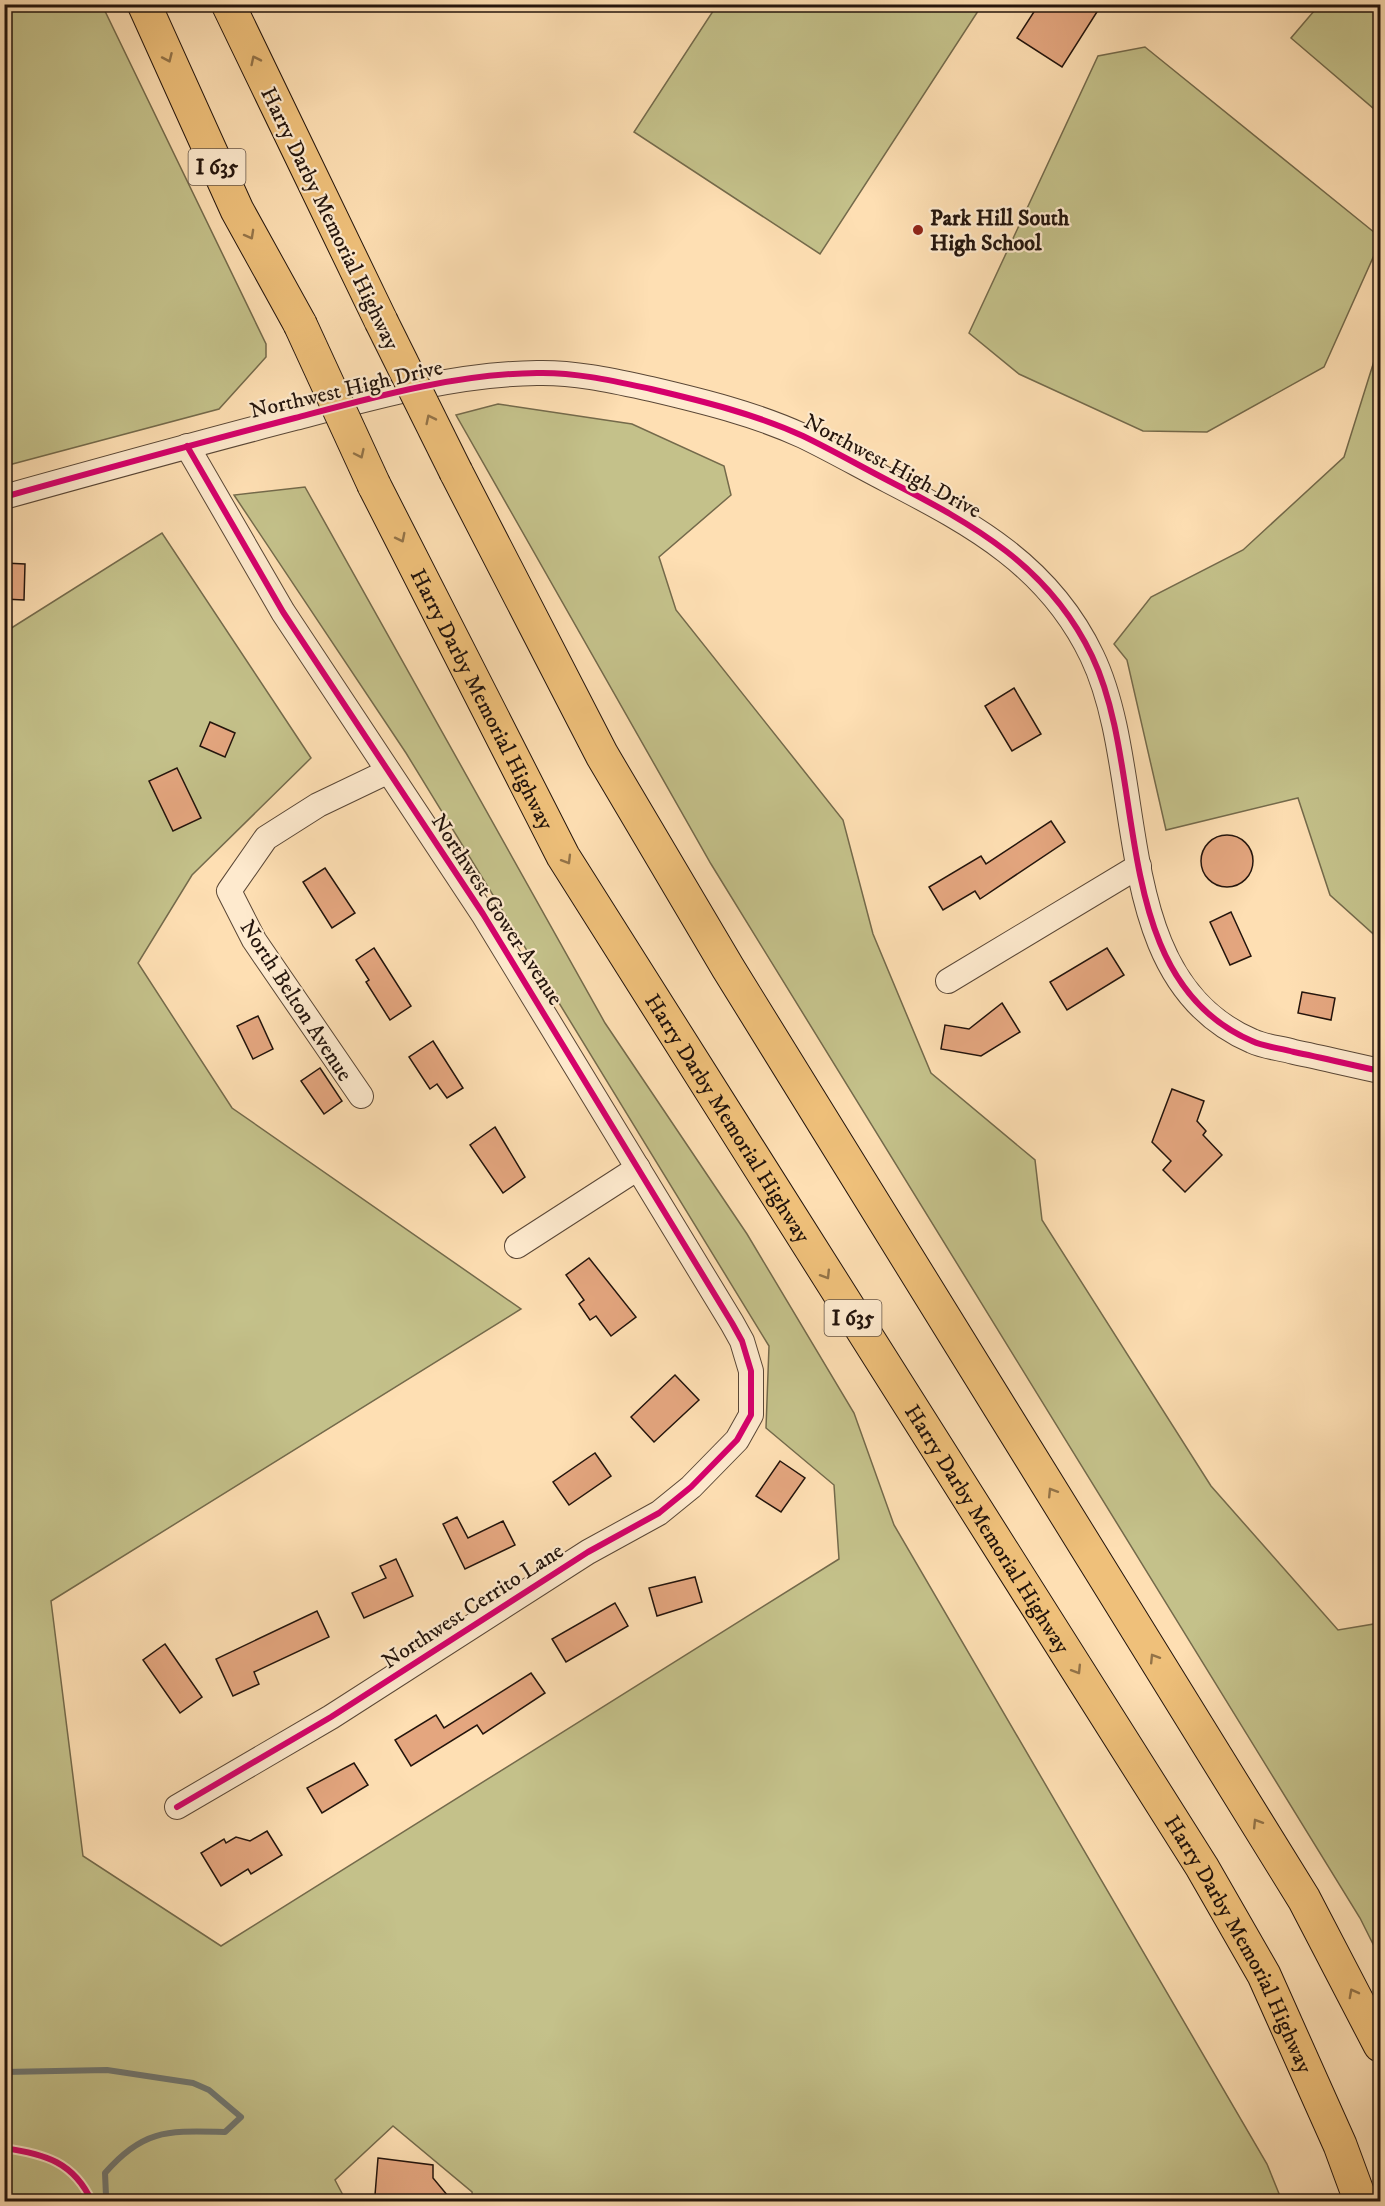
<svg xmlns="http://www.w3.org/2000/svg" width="1385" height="2206" font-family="'IM FELL DW Pica',serif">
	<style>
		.green { fill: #c4c18a; stroke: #746a4b; stroke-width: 1.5 }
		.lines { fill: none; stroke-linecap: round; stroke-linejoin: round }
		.stream { stroke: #707873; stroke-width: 6 }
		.building { fill: #e4a67f; stroke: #23140c; stroke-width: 1.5 }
		.minor-casing { stroke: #5a4736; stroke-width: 26 }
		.highway-casing { stroke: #23140c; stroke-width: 35 }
		.minor { stroke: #feeace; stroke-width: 24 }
		.highway { stroke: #efc07a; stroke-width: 33 }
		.highway-bridge-casing { stroke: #23140c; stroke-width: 35; stroke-linecap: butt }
		.highway-bridge { stroke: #efc07a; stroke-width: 33 }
		.cycleway-casing { stroke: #feeace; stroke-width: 10 }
		.cycleway { stroke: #d6006c; stroke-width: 6 }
		.oneway { stroke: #937348 }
		.poi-dot { fill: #8f2418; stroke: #feeace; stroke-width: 2 }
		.labels { text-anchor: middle; stroke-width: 4.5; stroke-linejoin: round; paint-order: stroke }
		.shield { fill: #feeace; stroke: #655446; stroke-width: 1.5 }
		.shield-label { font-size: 21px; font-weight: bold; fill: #23140c }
		.poi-label { font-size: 22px; font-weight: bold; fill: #23140c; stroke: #feeace; text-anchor: start }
		.street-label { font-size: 22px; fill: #23140c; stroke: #feeace }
	</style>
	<rect width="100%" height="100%" fill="#fedfb3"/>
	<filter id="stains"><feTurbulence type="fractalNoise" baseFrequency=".00333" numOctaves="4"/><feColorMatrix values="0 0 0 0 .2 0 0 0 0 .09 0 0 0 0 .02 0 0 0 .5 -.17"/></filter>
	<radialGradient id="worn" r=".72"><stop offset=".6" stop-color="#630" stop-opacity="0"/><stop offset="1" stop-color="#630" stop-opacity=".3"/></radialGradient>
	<g class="green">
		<polygon points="5,4 102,5 266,344 266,357 219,409 5,466"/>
		<polygon points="1320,4 1380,5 1380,114 1291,38"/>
		<polygon points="717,5 982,5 820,254 634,132"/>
		<polygon points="1145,47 1380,237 1380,242 1324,367 1207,432 1143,431 1019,374 969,333 1098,56"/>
		<polygon points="1380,342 1380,940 1330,895 1298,798 1166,830 1127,660 1114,644 1151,597 1243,550 1344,457"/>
		<polygon points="498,404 632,424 724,466 731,495 659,557 676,610 843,820 873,934 931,1073 1035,1160 1042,1220 1211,1486 1338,1630 1380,1623 1380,1958 1360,1918 711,864 456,415"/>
		<polygon points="305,487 605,1023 747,1234 854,1413 894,1525 1267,2164 1282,2201 473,2201 472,2192 393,2126 335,2180 346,2201 5,2202 5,632 162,533 311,758 192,875 138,963 232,1108 521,1309 51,1601 83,1856 221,1946 839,1559 834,1485 766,1428 769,1346 406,753 234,495"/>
	</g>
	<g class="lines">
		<path class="stream" d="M4,2072l103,-2 86,13 16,7 32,27 -16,15c-56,-1 -81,-4 -120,41l1,23 7,6"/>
	</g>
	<g class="building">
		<polygon points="1039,4 1102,4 1062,67 1017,38"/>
		<polygon points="4,563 25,564 24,600 4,599"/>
		<polygon points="1014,688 1041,734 1012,751 985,706"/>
		<polygon points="210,722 235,733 225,757 200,746"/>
		<polygon points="177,768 201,818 173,831 149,781"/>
		<polygon points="1051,821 1065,842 980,899 975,891 943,910 929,887 981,856 986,864"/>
		<circle cx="1227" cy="861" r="26"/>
		<polygon points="325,868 355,913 332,928 303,882"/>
		<polygon points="1231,912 1251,956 1230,965 1210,922"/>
		<polygon points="374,948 411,1006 390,1020 366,982 369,980 356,960"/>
		<polygon points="1107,948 1124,975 1067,1010 1050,982"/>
		<polygon points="1302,992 1335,998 1331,1020 1298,1013"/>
		<polygon points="1002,1003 1020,1032 981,1056 941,1049 945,1025 969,1029"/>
		<polygon points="258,1016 273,1049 253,1059 237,1026"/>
		<polygon points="433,1041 463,1088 447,1098 437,1084 430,1089 409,1057"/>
		<polygon points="320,1068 342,1101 324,1114 301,1081"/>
		<polygon points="1172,1089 1204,1101 1197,1121 1206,1131 1203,1135 1222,1155 1185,1192 1163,1170 1171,1161 1152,1142"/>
		<polygon points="495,1127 525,1177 503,1193 470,1145"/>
		<polygon points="589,1258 636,1317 611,1336 596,1316 590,1320 579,1304 584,1300 566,1275"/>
		<polygon points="675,1375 699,1400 654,1442 631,1417"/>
		<polygon points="595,1453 611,1476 569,1505 553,1482"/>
		<polygon points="780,1461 805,1478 781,1512 756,1496"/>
		<polygon points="457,1517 468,1538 503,1521 515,1545 465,1569 443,1524"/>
		<polygon points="396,1559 413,1596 364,1618 352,1593 386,1578 380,1566"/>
		<polygon points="695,1577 702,1602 657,1616 649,1588"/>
		<polygon points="615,1603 628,1626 566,1662 552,1639"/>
		<polygon points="317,1611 329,1637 254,1672 259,1684 233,1696 216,1659"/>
		<polygon points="165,1644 202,1697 180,1713 143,1660"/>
		<polygon points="531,1673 545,1693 483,1734 477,1725 411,1766 395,1740 436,1715 444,1728"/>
		<polygon points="354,1763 368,1785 322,1813 307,1788"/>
		<polygon points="267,1831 282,1855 251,1874 248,1869 221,1886 201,1853 224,1839 226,1843 236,1837 250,1841"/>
		<polygon points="378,2158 433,2165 433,2178 453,2202 385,2202 385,2196 375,2195"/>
	</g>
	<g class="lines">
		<defs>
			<g id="minor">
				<path d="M4,497c97,-27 194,-54 291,-79 79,-21 160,-44 242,-45 38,-1 77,8 114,16 51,12 104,25 152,47 29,14 57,30 86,45 85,44 160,85 203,175 57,119 15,323 160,385 13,6 28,7 42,11 29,6 58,13 86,19"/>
				<polyline points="948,981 1139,866"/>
				<polyline points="361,1096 254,940 229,891 266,838 318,805 387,772"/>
				<polyline points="517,1246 638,1168"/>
				<polyline points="177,1807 331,1717 588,1552 659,1513 691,1487 737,1440 751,1415 751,1371 742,1341 732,1323 483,914 283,612 187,446"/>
			</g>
			<g id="highway">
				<polyline points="144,4 237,210 300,324"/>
				<polyline points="228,4 381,321"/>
				<polyline points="456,472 602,755 728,968 1304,1899 1380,2045"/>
				<path id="s1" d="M374,485l189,371 639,1011 62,108 76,170 21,57"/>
			</g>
		</defs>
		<use href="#minor" class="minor-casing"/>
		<use href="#highway" class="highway-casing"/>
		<use href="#minor" class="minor"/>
		<use href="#highway" class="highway"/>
		<defs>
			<g id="highway-bridge">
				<polyline points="381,321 456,472"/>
				<polyline points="300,324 374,485"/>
			</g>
		</defs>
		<use href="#highway-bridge" class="highway-bridge-casing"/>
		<use href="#highway-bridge" class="highway-bridge"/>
		<defs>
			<g id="cycleway">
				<path d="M4,497c97,-27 194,-54 291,-79 79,-21 160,-44 242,-45 38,-1 77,8 114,16 51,12 104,25 152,47 29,14 57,30 86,45 85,44 160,85 203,175 57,119 15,323 160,385 13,6 28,7 42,11 29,6 58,13 86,19"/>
				<polyline points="177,1807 331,1717 588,1552 659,1513 691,1487 737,1440 751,1415 751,1371 742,1341 732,1323 483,914 283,612 187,446"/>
				<path d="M4,2148c41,6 70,14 88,54"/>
			</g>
		</defs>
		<use href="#cycleway" class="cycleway-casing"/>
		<use href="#cycleway" class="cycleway"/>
	</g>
	<defs><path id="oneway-chevron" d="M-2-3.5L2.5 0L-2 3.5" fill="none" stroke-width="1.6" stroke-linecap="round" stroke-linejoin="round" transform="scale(1.5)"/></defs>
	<g class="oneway">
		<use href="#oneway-chevron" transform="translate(168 58) rotate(66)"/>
		<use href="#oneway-chevron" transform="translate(255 60) rotate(-116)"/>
		<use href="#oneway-chevron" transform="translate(250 235) rotate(61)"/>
		<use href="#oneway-chevron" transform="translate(430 419) rotate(-116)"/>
		<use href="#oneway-chevron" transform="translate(360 454) rotate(65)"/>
		<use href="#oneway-chevron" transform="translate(401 538) rotate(63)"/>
		<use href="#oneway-chevron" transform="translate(567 860) rotate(59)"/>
		<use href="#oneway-chevron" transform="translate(826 1275) rotate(58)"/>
		<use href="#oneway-chevron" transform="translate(1052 1492) rotate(-122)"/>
		<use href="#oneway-chevron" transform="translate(1154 1658) rotate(-122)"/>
		<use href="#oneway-chevron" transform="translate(1077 1670) rotate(58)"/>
		<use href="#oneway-chevron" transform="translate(1257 1823) rotate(-122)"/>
		<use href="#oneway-chevron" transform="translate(1353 1993) rotate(-118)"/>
	</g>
	<circle class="poi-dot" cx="918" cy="230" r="6"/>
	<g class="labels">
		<g class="shield">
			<rect x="188.5" y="149" width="57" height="36" rx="4.5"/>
			<rect x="824.5" y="1300" width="57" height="36" rx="4.5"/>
		</g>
		<g class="shield-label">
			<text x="217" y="174">I 635</text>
			<text x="853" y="1325">I 635</text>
		</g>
		<g class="poi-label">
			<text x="930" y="225">Park Hill South<tspan x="930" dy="25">High School</tspan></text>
		</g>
		<g class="street-label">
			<text transform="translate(331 218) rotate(64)" y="8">Harry Darby Memorial Highway</text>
			<text transform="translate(346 388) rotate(-13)" y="8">Northwest High Drive</text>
			<text transform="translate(893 465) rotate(28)" y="8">Northwest High Drive</text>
			<text dy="8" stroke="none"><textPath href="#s1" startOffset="240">Harry Darby Memorial Highway</textPath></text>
			<text transform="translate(498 909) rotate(57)" y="8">Northwest Gower Avenue</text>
			<text transform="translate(297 1000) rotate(57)" y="8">North Belton Avenue</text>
			<text dy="8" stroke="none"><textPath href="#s1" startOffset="726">Harry Darby Memorial Highway</textPath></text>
			<text dy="8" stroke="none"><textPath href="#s1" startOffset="1212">Harry Darby Memorial Highway</textPath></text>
			<text transform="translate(472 1605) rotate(-33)" y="8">Northwest Cerrito Lane</text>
			<text dy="8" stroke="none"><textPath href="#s1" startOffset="1698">Harry Darby Memorial Highway</textPath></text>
		</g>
	</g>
	<rect width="1385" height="2206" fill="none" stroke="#fedfb3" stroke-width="24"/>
	<rect x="6" y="6" width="1373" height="2194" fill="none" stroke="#23140c" stroke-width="3"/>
	<rect x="12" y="12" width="1361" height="2182" fill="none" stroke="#23140c" stroke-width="1.5"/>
	<rect width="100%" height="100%" filter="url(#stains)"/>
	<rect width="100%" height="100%" fill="url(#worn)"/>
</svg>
